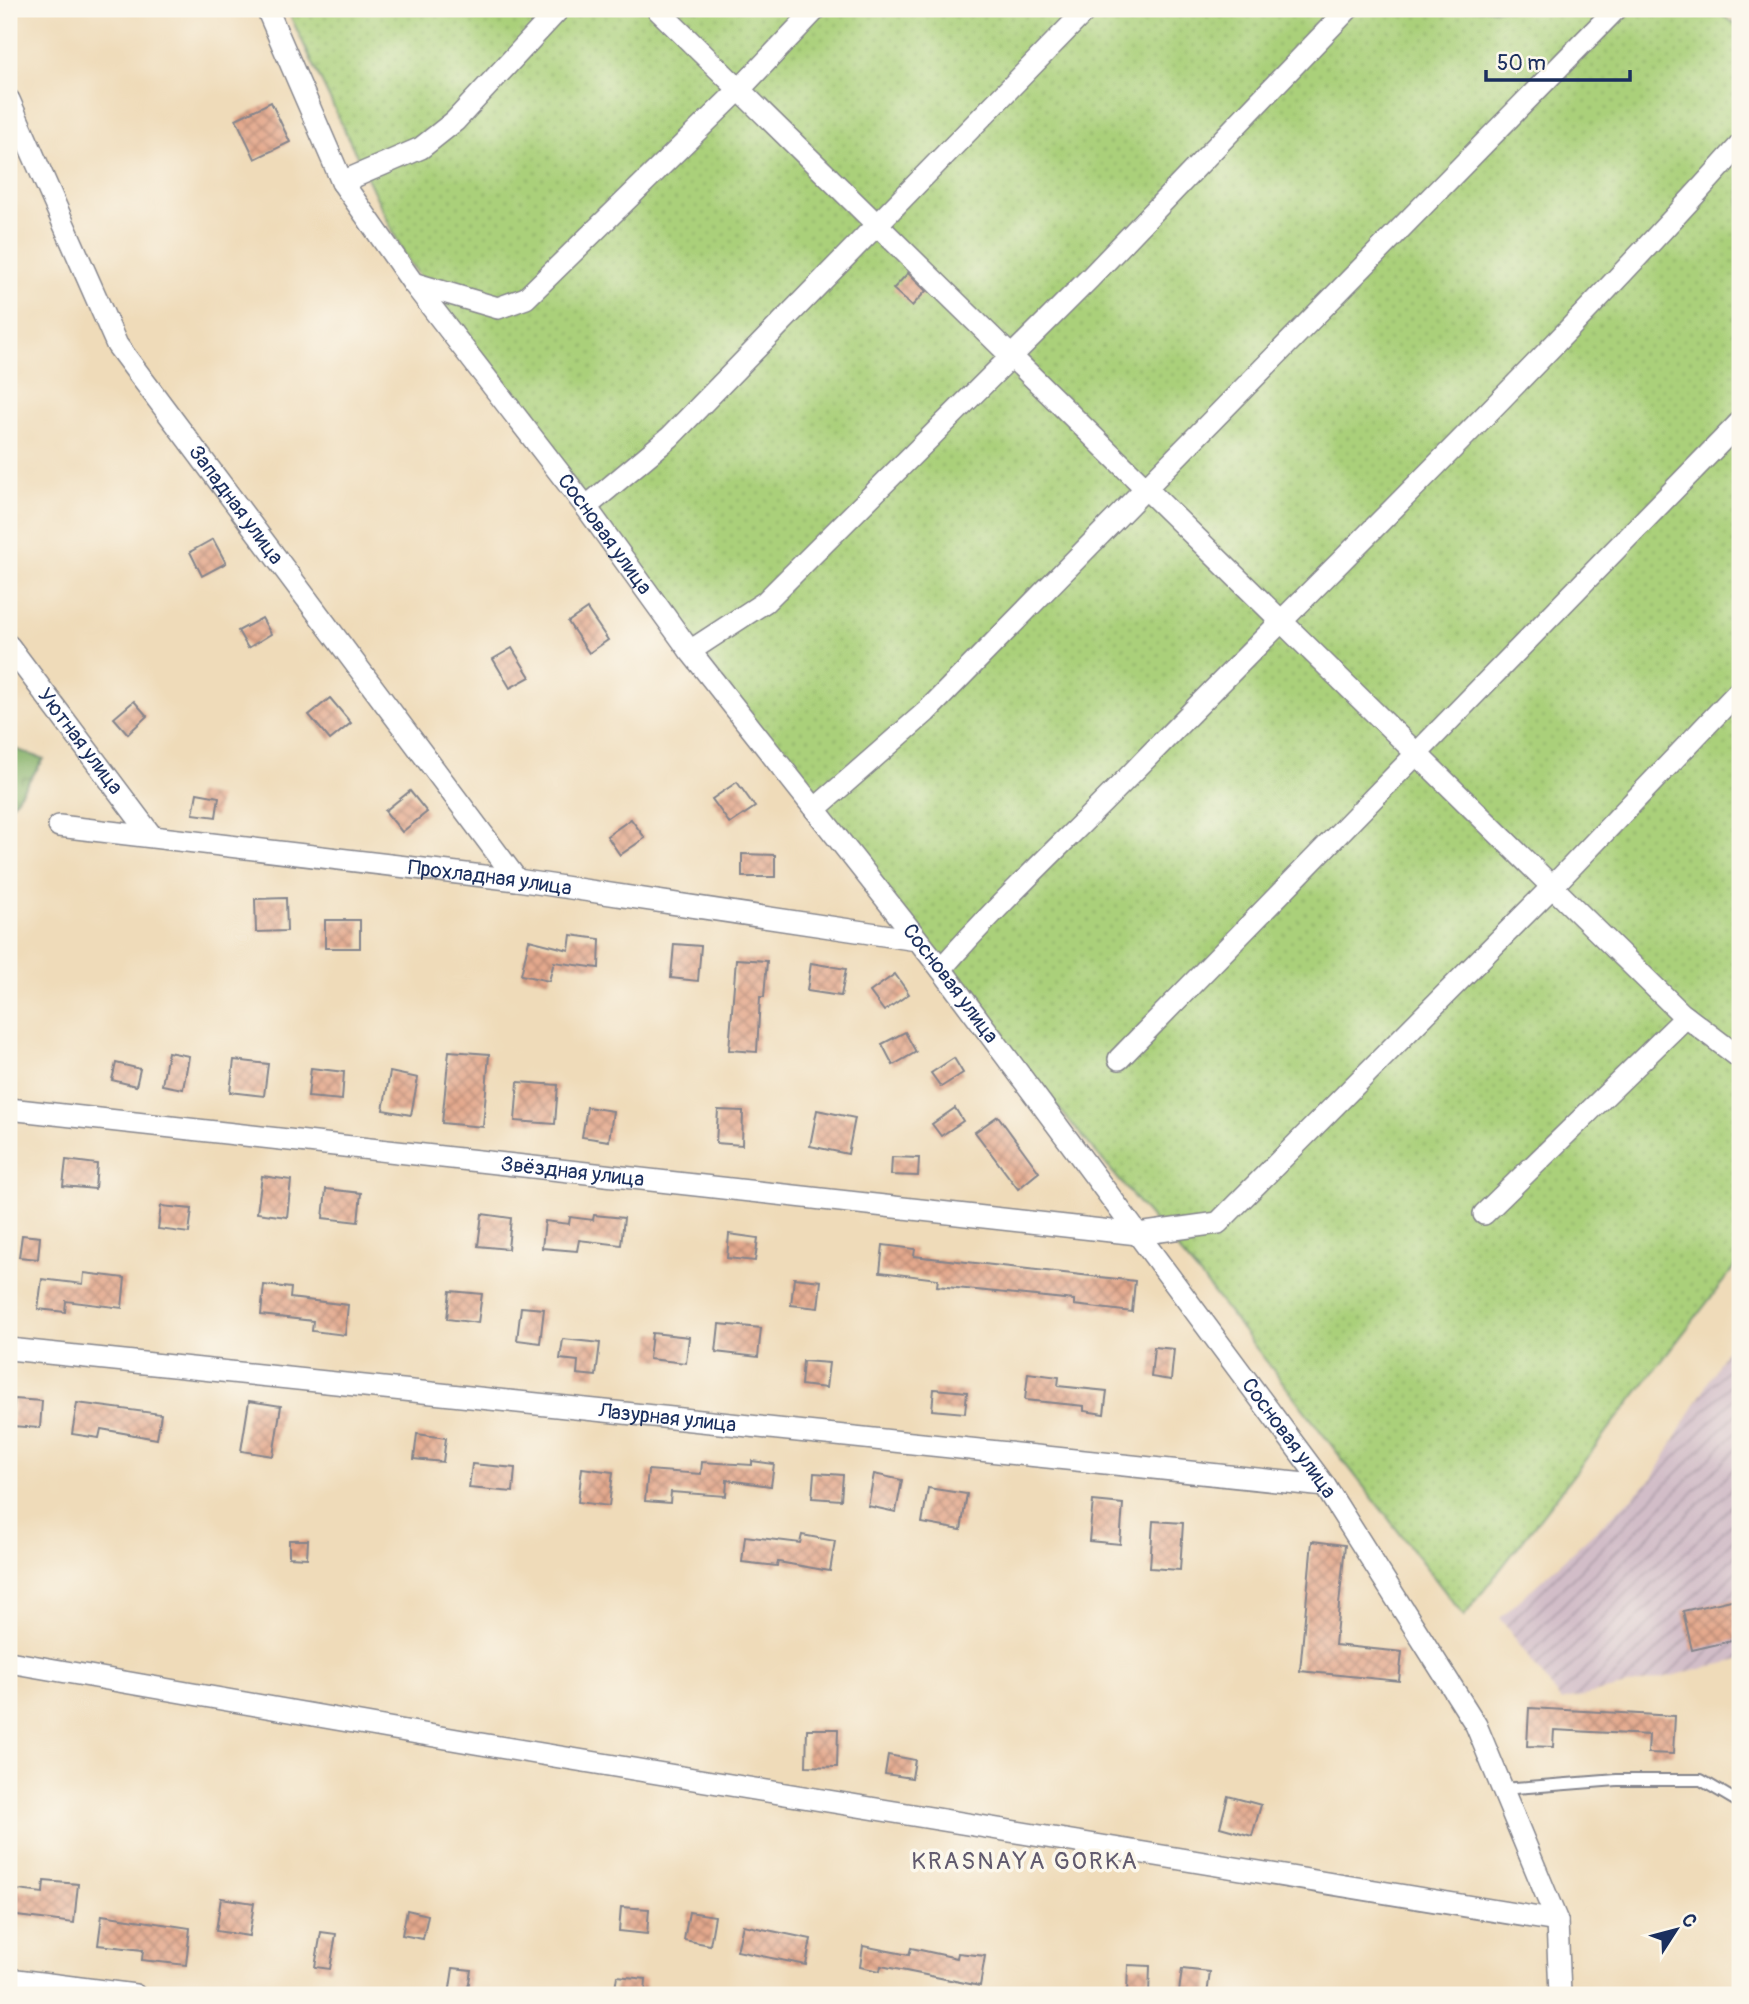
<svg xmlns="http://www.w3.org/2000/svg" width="1749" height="2004" font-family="Pangolin,sans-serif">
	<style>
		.industrial { fill: url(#industrial-furrows) }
		.forest { fill: url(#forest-crowns); stroke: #517064; stroke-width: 2 }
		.park { fill: url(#park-dots); stroke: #62806c; stroke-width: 2 }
		.building { fill: url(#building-cross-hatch) }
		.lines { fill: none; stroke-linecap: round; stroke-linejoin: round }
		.service-casing { stroke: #85858c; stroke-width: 14 }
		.minor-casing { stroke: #85858c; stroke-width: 24 }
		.service { stroke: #fff; stroke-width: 10 }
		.minor { stroke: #fff; stroke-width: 21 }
		.labels { text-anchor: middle; stroke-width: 7; stroke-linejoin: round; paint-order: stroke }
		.street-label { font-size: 21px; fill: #1b2f5e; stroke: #fbf7ec }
		.quarter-label { font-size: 24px; letter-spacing: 2px; fill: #615a6e; stroke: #fbf7ec }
	</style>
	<defs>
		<pattern id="industrial-furrows" width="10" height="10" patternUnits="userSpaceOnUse" patternTransform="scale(1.75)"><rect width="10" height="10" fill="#d2bdc8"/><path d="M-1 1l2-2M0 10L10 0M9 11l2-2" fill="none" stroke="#aa9aa6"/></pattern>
		<pattern id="forest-crowns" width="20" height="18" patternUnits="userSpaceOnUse" patternTransform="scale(1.75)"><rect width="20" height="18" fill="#87b26a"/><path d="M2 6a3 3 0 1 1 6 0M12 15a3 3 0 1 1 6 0" fill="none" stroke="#6e915a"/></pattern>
		<pattern id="park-dots" width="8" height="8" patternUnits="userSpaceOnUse" patternTransform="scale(1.75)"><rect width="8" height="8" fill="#aad07a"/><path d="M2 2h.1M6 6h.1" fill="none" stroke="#92b36c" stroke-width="1.8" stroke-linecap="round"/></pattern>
		<pattern id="building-cross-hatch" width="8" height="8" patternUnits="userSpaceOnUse" patternTransform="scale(1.75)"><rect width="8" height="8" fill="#e4a98d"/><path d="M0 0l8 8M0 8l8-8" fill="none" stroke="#b88a76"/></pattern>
	</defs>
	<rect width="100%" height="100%" fill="#fbf7ec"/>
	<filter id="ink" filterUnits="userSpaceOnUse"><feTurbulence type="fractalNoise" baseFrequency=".0143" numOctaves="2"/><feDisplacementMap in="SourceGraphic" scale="14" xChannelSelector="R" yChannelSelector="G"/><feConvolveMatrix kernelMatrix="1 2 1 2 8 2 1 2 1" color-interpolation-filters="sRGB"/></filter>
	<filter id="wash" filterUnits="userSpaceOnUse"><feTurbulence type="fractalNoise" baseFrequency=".00686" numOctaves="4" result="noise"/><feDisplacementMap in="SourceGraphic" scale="28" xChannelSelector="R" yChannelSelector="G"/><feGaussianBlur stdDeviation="1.57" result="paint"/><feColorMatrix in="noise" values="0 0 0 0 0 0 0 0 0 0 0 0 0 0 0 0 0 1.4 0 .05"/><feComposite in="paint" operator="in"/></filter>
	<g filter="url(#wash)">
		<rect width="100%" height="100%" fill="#efdbb9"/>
		<polygon class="industrial" points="1740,1326 1740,1660 1561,1701 1500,1618 1653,1478"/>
		<polygon class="forest" points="9,747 44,759 9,809"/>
		<polygon class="park" points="287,9 1712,9 1740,27 1740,1260 1464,1616 1201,1277 917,940 404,255"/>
		<g id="blocks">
			<g class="building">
				<polygon points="271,102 290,142 255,159 236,119"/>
				<polygon points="908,273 926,291 912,306 893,289"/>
				<polygon points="213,539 226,563 202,576 190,552"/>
				<polygon points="587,609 608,640 589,653 568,622"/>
				<polygon points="262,618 271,634 248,648 238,631"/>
				<polygon points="512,648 530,677 510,688 493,659"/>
				<polygon points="330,698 351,723 330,740 309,715"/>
				<polygon points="134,701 147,716 128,734 114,718"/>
				<polygon points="737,782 755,807 730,824 712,799"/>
				<polygon points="410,791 427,812 402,832 385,811"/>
				<polygon points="197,793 219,797 216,817 193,814"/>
				<polygon points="631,819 645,838 620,855 607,836"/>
				<polygon points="742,854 775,855 775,877 742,877"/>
				<polygon points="286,898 287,931 256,932 255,899"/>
				<rect x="325" y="920" width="35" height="28"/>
				<polygon points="571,935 600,939 599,968 554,962 549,981 521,975 529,940 569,950"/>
				<polygon points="674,944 701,946 698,981 671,978"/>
				<polygon points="736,959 767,961 764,997 760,997 757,1052 729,1050"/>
				<polygon points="811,963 846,969 841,996 807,991"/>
				<polygon points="895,974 909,994 884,1011 870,992"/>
				<polygon points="905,1032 916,1052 893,1065 882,1044"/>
				<polygon points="449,1051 489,1054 483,1127 442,1123"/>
				<polygon points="168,1052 189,1056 183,1089 162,1085"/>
				<polygon points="954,1058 963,1073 941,1087 931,1073"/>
				<polygon points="234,1060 268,1064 264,1096 230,1092"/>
				<polygon points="116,1063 140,1069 136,1086 112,1080"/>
				<polygon points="311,1068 344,1072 342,1100 308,1097"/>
				<polygon points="390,1072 418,1078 411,1115 383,1110"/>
				<polygon points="518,1082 558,1085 555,1124 515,1121"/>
				<polygon points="587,1107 613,1111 609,1141 582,1137"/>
				<polygon points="955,1108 963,1121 941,1136 932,1124"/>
				<polygon points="718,1110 743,1111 742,1145 716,1143"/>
				<polygon points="817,1110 855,1118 848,1154 810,1146"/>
				<polygon points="998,1116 1039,1172 1018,1189 975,1132"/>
				<polygon points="892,1157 919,1158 918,1176 891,1175"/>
				<polygon points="66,1160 97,1164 95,1189 63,1186"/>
				<polygon points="262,1176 291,1180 287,1217 257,1213"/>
				<polygon points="326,1189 361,1193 358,1222 323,1218"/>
				<polygon points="161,1206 192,1209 189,1233 158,1229"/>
				<polygon points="482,1214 511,1218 508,1249 478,1246"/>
				<polygon points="594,1215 624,1218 621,1245 579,1240 577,1251 542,1248 545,1221 569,1224 570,1217 593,1220"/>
				<polygon points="729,1234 758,1238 755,1261 727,1258"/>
				<polygon points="22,1235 40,1237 38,1259 19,1257"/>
				<polygon points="883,1245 915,1249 914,1256 1135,1281 1132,1312 1074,1305 1074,1300 937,1286 938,1279 880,1272"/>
				<polygon points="84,1273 125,1278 122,1308 66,1301 65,1312 38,1309 42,1279 83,1284"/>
				<polygon points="794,1278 821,1281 818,1308 791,1305"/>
				<polygon points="264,1285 291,1288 290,1298 348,1305 345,1335 312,1331 313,1321 261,1315"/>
				<polygon points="450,1291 482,1294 478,1323 447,1319"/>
				<polygon points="521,1307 544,1309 540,1343 517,1340"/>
				<polygon points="719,1324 761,1328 758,1357 716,1352"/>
				<polygon points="652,1333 689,1337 686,1363 649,1359"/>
				<polygon points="563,1339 600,1343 596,1376 577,1374 578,1361 560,1359"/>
				<polygon points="1154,1347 1174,1349 1171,1380 1151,1377"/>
				<polygon points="803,1361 829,1363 826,1388 801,1385"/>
				<polygon points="1028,1373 1059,1377 1058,1386 1107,1391 1104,1414 1084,1411 1084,1406 1025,1400"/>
				<polygon points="934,1389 967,1392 965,1413 932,1410"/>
				<polygon points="14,1399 42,1401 40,1428 12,1426"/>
				<polygon points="249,1401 281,1406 273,1456 241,1451"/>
				<polygon points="77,1403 161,1414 157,1439 101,1429 99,1438 72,1434"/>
				<polygon points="417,1434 446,1438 443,1462 414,1459"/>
				<polygon points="752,1461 774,1464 771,1486 727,1480 726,1496 671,1492 670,1503 645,1501 648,1470 701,1474 702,1462 752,1465"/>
				<polygon points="472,1464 515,1468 513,1492 469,1488"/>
				<polygon points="582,1468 613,1472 609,1506 578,1502"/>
				<polygon points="814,1473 843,1475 841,1500 812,1498"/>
				<polygon points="874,1474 902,1480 896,1512 868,1506"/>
				<polygon points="928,1488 967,1494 961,1530 922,1523"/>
				<polygon points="1093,1501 1123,1504 1120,1544 1089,1541"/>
				<polygon points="1153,1521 1183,1523 1180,1570 1150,1568"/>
				<polygon points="802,1535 835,1541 830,1571 778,1562 777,1566 742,1562 745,1536 800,1543"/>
				<polygon points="289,1540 308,1540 307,1558 289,1557"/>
				<polygon points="1312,1541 1345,1545 1335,1645 1402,1652 1399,1681 1300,1671"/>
				<polygon points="1740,1598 1740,1639 1692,1650 1683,1611"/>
				<polygon points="1529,1708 1675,1716 1673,1754 1648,1753 1649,1735 1554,1730 1553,1747 1527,1746"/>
				<polygon points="807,1729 838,1729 837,1767 806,1766"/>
				<polygon points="888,1755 915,1760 912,1778 885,1774"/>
				<polygon points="1228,1796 1261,1805 1252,1836 1220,1827"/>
				<polygon points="44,1881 78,1884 74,1923 9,1915 9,1889 43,1893"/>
				<polygon points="221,1898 254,1903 249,1936 216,1931"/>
				<polygon points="621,1907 649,1909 647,1934 619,1931"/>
				<polygon points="407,1910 428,1915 423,1939 402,1935"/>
				<polygon points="689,1912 715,1916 710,1945 684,1940"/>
				<polygon points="102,1915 190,1928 186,1965 142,1960 143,1950 98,1945"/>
				<polygon points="743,1925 811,1939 806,1965 737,1951"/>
				<polygon points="321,1932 336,1934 330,1969 315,1967"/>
				<polygon points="863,1946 909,1955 911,1948 957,1958 958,1953 985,1956 980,1986 881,1966 880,1971 860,1967"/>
				<polygon points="1128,1965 1150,1966 1149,1995 1127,1994"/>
				<polygon points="453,1968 471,1970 467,1995 449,1995"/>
				<polygon points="1182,1969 1210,1972 1207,1995 1179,1992"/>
				<polygon points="617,1976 646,1979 645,1995 614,1995"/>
			</g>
		</g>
	</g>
	<g filter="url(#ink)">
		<use href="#blocks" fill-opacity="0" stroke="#85858c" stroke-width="2"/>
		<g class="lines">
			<defs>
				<polyline id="service" points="1502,1789 1617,1780 1701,1780 1740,1803"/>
				<g id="minor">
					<path id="s1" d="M267,9l75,173 71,101 173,224 104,144 251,318 384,517 151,239 81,196 3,74"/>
					<polyline points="657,9 1681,1013 1740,1058"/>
					<path id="s2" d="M9,100l108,245 400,535"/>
					<polyline points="342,182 421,148 455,121 559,9"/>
					<polyline points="413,283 498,308 526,298 740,89 816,9"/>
					<polyline points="586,507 670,437 1087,9"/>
					<path id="s3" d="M9,646l142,189"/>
					<polyline points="690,651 765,602 1090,278 1348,9"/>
					<polyline points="815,809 926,712 1616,9"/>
					<path id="s4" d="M59,826l458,54 400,60"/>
					<path d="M941,969c61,-70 129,-132 193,-198 202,-208 413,-410 606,-626"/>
					<polyline points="1119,1059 1740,422"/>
					<path id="s5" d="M9,1109l1129,125 80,-11 334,-336 188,-197"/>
					<polyline points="1484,1214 1686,1017"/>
					<path id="s6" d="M9,1349l1316,137"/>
					<polyline points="9,1662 469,1742 1557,1921"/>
					<polyline points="9,1979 135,1995"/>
				</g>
			</defs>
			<use href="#service" class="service-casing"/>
			<use href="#minor" class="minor-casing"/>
			<use href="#service" class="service"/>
			<use href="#minor" class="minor"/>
		</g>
	</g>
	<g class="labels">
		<g class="street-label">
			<text dy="7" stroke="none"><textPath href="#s2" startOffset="467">Западная улица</textPath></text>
			<text dy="7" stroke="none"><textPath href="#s1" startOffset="628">Сосновая улица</textPath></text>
			<text dy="7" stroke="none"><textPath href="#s3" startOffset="119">Уютная улица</textPath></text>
			<text dy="7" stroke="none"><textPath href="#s4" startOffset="434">Прохладная улица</textPath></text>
			<text dy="7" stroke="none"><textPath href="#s1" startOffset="1195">Сосновая улица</textPath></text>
			<text dy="7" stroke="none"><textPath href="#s5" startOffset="567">Звёздная улица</textPath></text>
			<text dy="7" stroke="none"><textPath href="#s6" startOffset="662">Лазурная улица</textPath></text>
			<text dy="7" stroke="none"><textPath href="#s1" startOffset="1762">Сосновая улица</textPath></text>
		</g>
		<g class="quarter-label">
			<text x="1025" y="1869">KRASNAYA GORKA</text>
		</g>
	</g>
	<rect width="1749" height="2004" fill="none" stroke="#fbf7ec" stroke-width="35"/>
	<g transform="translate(1676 1930) rotate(54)" stroke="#fbf7ec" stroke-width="5" paint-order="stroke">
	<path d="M0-5L12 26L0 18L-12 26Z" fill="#1b2f5e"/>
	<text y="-10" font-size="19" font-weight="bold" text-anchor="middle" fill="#1b2f5e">С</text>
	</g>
	<path d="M1486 70v10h144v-10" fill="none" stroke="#1b2f5e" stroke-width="3.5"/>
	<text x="1497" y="70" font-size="21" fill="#1b2f5e" stroke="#fbf7ec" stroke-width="5" paint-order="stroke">50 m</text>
</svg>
